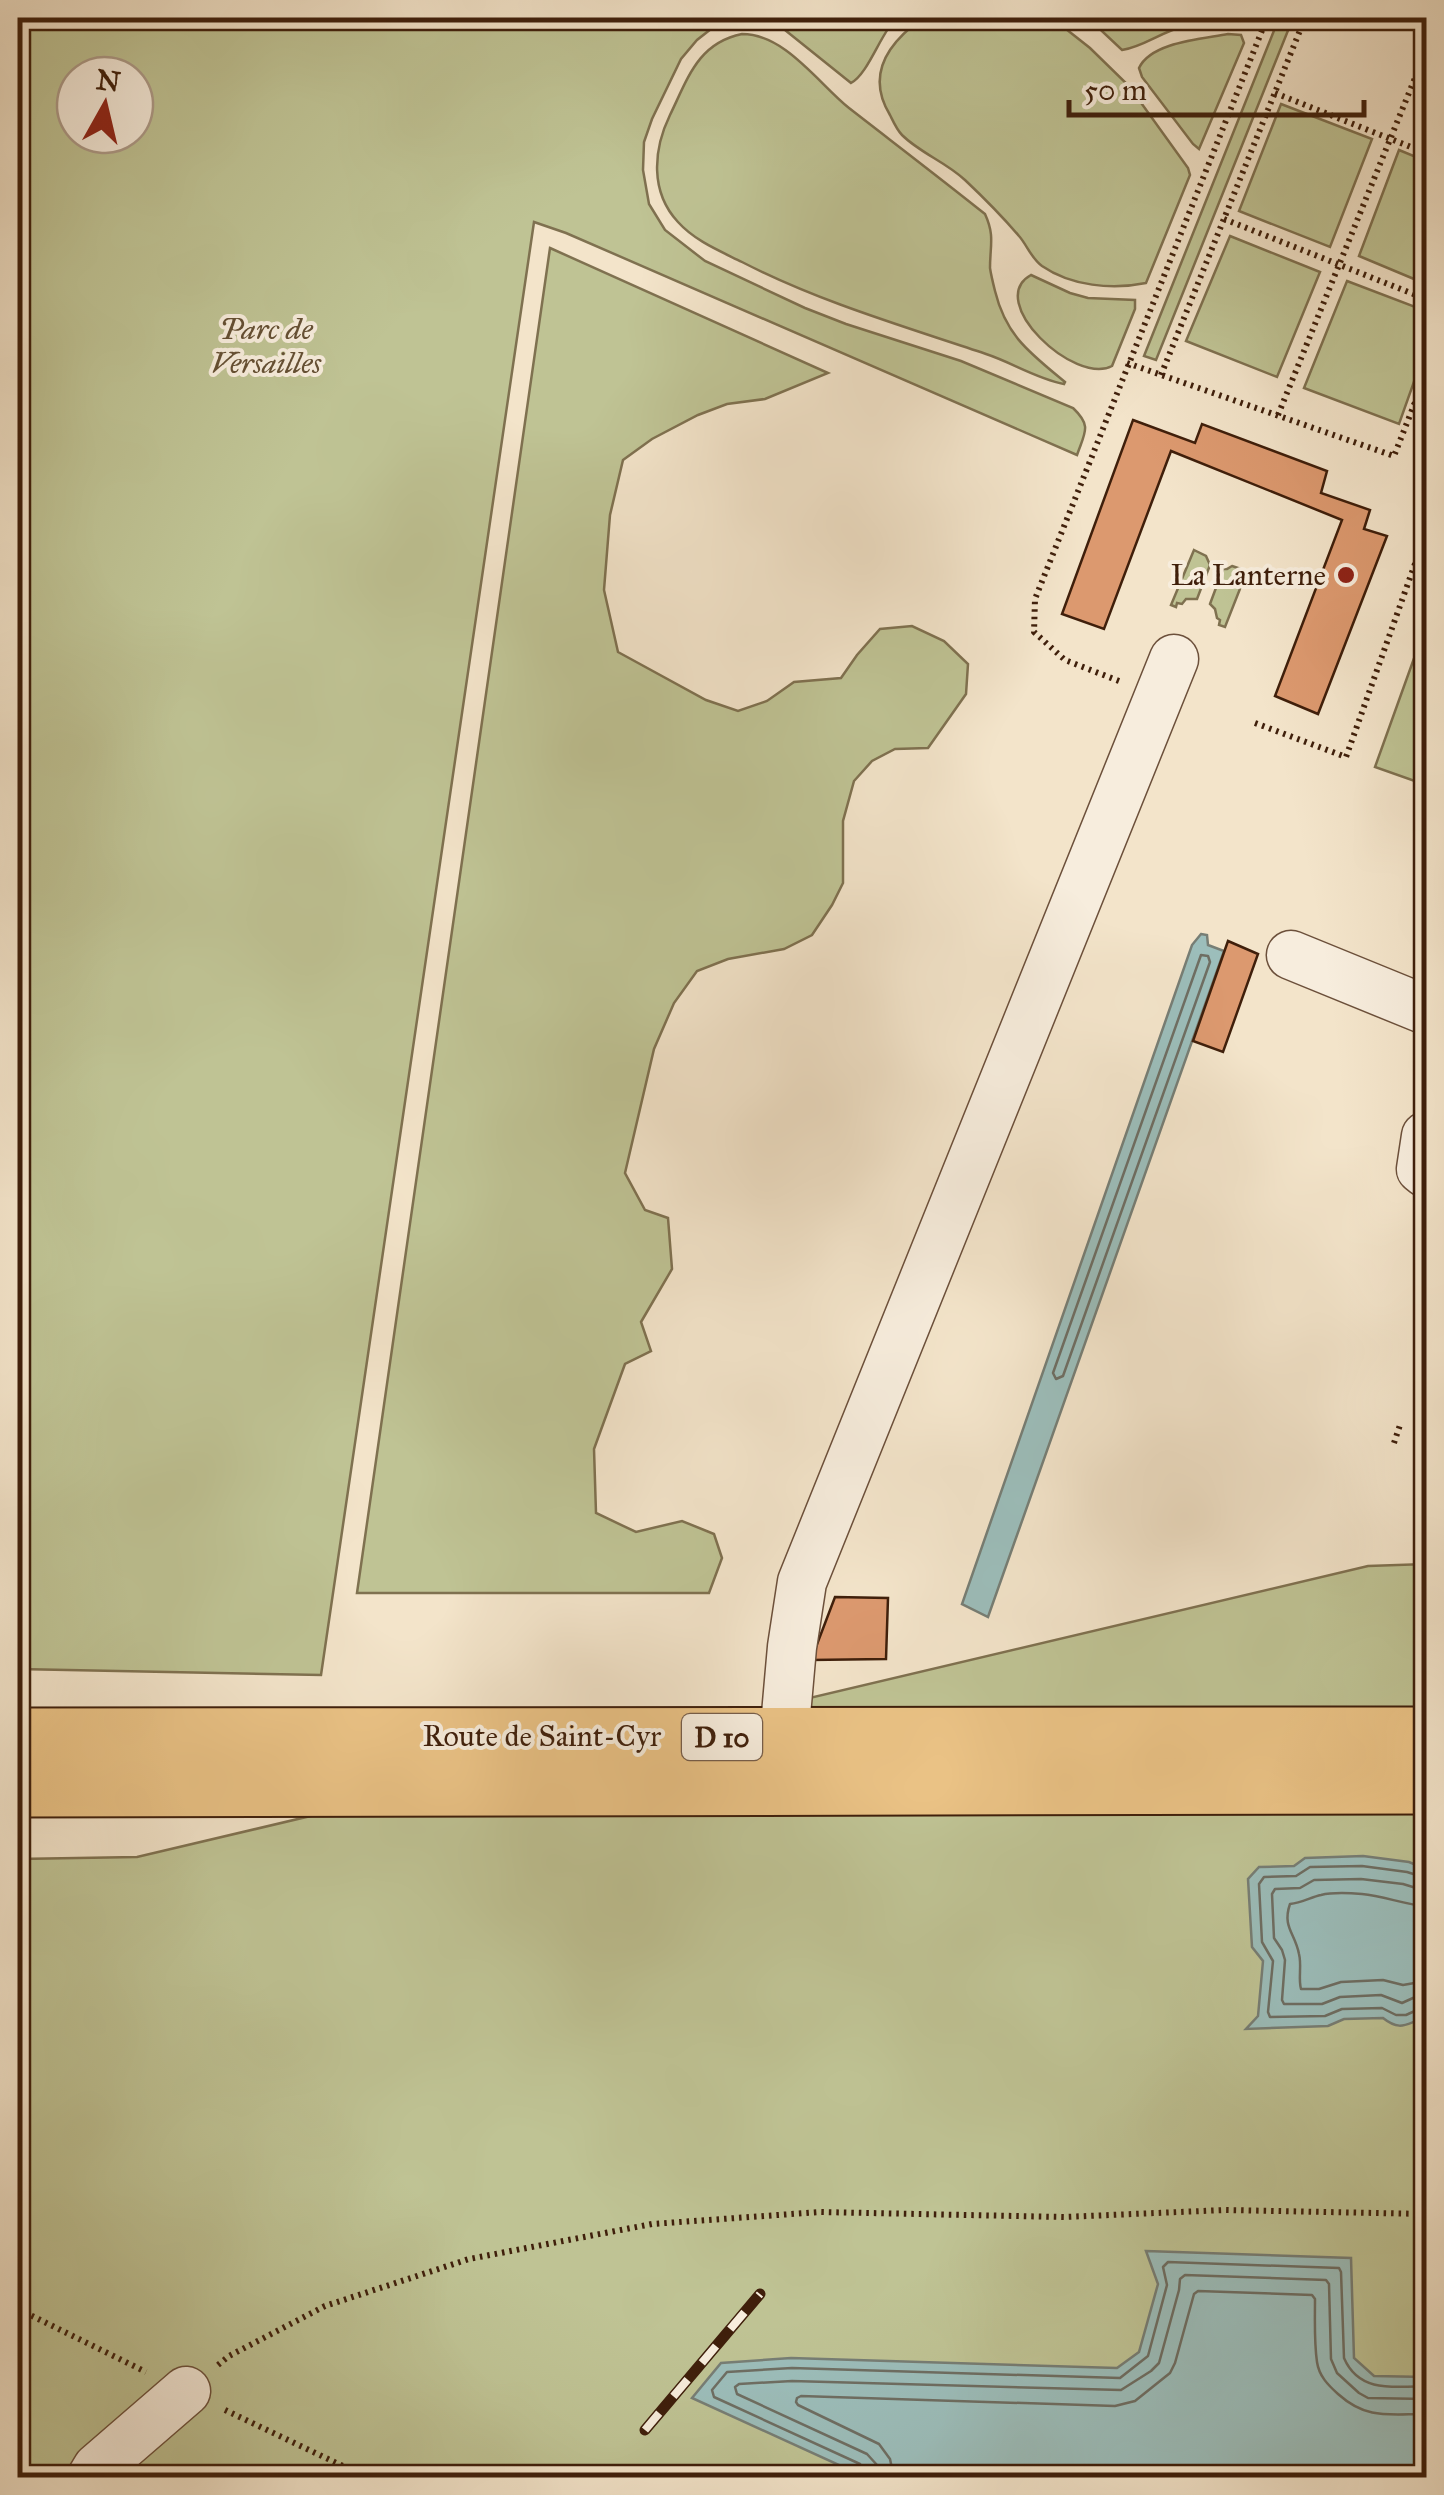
<svg xmlns="http://www.w3.org/2000/svg" width="1444" height="2495" font-family="'IM FELL Great Primer',serif">
	<style>
		.green { fill: #bfc394; stroke: #7f7150; stroke-width: 2.5; fill-rule: evenodd }
		.water { fill: #9cbebb; stroke: #777e75; stroke-width: 2.5 }
		.lines { fill: none; stroke-linecap: round; stroke-linejoin: round }
		.shore { stroke: #6e6e63; stroke-width: 2.5 }
		.building { fill: #dc996f; stroke: #3f1f0b; stroke-width: 2.5 }
		.minor-casing { stroke: #6c503b; stroke-width: 51 }
		.major-casing { stroke: #3f1f0b; stroke-width: 59 }
		.path { stroke: #3f1f0b; stroke-width: 6; stroke-dasharray: 2.5 5; stroke-linecap: butt }
		.minor { stroke: #f7eddd; stroke-width: 48 }
		.major { stroke: #eac285; stroke-width: 55 }
		.rail-casing { stroke: #3f1f0b; stroke-width: 11 }
		.rail { stroke: #f7eddd; stroke-width: 8; stroke-dasharray: 22; stroke-linecap: butt }
		.poi-dot { fill: #8f2418; stroke: #f7eddd; stroke-width: 4 }
		.labels { text-anchor: middle; stroke-width: 8; stroke-linejoin: round; paint-order: stroke }
		.shield { fill: #f7eddd; stroke: #765d4a; stroke-width: 2.5 }
		.shield-label { font-size: 28px; font-weight: bold; fill: #3f1f0b }
		.park-label { font-size: 30px; font-style: italic; fill: #655034; stroke: #f7eddd }
		.poi-label { font-size: 30px; fill: #3f1f0b; stroke: #f7eddd; text-anchor: end }
		.street-label { font-size: 30px; fill: #3f1f0b; stroke: #f7eddd }
	</style>
	<rect width="100%" height="100%" fill="#f3e4ca"/>
	<filter id="stains"><feTurbulence type="fractalNoise" baseFrequency=".002" numOctaves="4"/><feColorMatrix values="0 0 0 0 .2 0 0 0 0 .09 0 0 0 0 .02 0 0 0 .5 -.17"/></filter>
	<radialGradient id="worn" r=".72"><stop offset=".6" stop-color="#630" stop-opacity="0"/><stop offset="1" stop-color="#630" stop-opacity=".3"/></radialGradient>
	<g class="green">
		<path d="M18,18h707l-28,22 -16,19 -29,60 -8,23 -1,28 6,34 16,26 40,31 100,47 41,16 115,37 112,47c19,18 12,24 4,47l-511,-222 -32,-11 -213,1453 -303,-6zM75,75h60v60h-60z"/>
		<path d="M770,18h126c-16,17 -28,56 -45,65z"/>
		<path d="M923,18h129l38,30 39,38 59,82 2,7 -44,108c-34,7 -75,3 -104,-17 -11,-8 -15,-21 -23,-30 -17,-20 -36,-39 -54,-56 -19,-18 -45,-27 -63,-45 -5,-5 -9,-14 -12,-20 -25,-41 -1,-73 33,-97z"/>
		<path d="M1088,18h165c-23,7 -48,3 -71,9 -21,5 -39,20 -60,23z"/>
		<polygon points="1279,18 1293,18 1156,360 1144,356"/>
		<path d="M742,34c43,0 76,49 107,74 45,35 91,70 136,106 10,22 5,31 5,54 1,7 3,15 5,23 11,45 35,62 70,91l-1,2c-27,-5 -53,-22 -78,-30 -83,-28 -166,-52 -244,-92 -22,-11 -47,-21 -64,-40 -28,-30 -25,-72 -8,-107 18,-37 28,-72 72,-81z"/>
		<path d="M1228,34l13,1 3,8 -45,106 -6,-5 -51,-67 -3,-9c12,-26 63,-29 89,-34z"/>
		<polygon points="1281,104 1372,139 1330,247 1239,211"/>
		<polygon points="1399,150 1426,161 1426,284 1359,256"/>
		<polygon points="1230,236 1320,272 1277,377 1186,341"/>
		<polygon points="550,248 828,373 765,399 727,404 698,415 652,439 623,460 610,515 604,590 618,652 706,700 738,711 767,701 794,682 841,678 857,655 880,629 912,626 944,641 968,664 966,694 928,748 895,749 872,761 854,781 843,821 843,883 832,905 812,935 784,949 728,959 697,971 674,1003 654,1049 625,1173 645,1210 668,1218 672,1269 641,1322 651,1351 625,1364 594,1449 596,1513 636,1532 682,1521 714,1534 722,1558 709,1593 357,1593"/>
		<path d="M1031,275l39,18 18,5 47,2v9l-23,57c-37,20 -128,-65 -81,-91z"/>
		<polygon points="1347,281 1426,311 1426,348 1399,424 1304,388"/>
		<polygon points="1194,550 1206,556 1210,565 1197,599 1186,599 1182,604 1177,603 1176,607 1171,605"/>
		<polygon points="1232,566 1247,571 1225,627 1219,625 1220,620 1217,618 1215,609 1210,604 1223,569 1227,569"/>
		<polygon points="1426,625 1426,785 1375,767"/>
		<polygon points="1426,1564 1426,2477 18,2477 18,1859 137,1857 1368,1566"/>
	</g>
	<g class="water">
		<polygon points="1201,934 1207,935 1208,945 1224,951 988,1617 962,1604 1192,945"/>
		<path d="M1363,1856l46,6 17,7v149c-19,4 -24,15 -43,0l-39,1 -16,7 -82,3 12,-13 5,-55 -11,-14 -4,-68 11,-12 35,-1 11,-8z"/>
		<polygon points="1146,2251 1351,2258 1354,2358 1374,2376 1426,2377 1426,2477 865,2477 692,2398 721,2363 791,2358 1117,2368 1139,2352 1158,2284"/>
	</g>
	<g class="lines">
		<g class="shore">
			<polygon points="1201,955 1208,956 1210,962 1063,1376 1056,1379 1053,1373"/>
			<polyline points="1426,1878 1407,1872 1362,1866 1310,1867 1296,1876 1264,1877 1259,1884 1262,1942 1273,1961 1268,2012 1270,2017 1325,2016 1342,2009 1382,2008 1396,2015 1406,2015 1417,2010 1426,2009"/>
			<polyline points="1426,1891 1403,1884 1361,1879 1314,1880 1300,1888 1275,1889 1272,1894 1274,1938 1282,1950 1285,1960 1282,2000 1284,2004 1322,2004 1340,1997 1381,1995 1402,2003 1413,1998 1426,1996"/>
			<path d="M1426,1906c-20,-1 -42,-10 -64,-12 -12,-1 -29,-2 -41,1 -10,2 -19,8 -31,9 -8,23 5,29 9,50 3,12 -1,24 2,35h18l22,-7 42,-2 20,5 23,-4"/>
			<path d="M866,2478l-1,-8 -5,-6 -146,-67 -2,-7 15,-18 65,-4 328,10 28,-22 19,-71 -4,-18 5,-5 171,6 2,4 3,86c15,35 50,29 82,28"/>
			<polyline points="879,2478 877,2465 867,2454 737,2394 735,2387 739,2384 792,2381 1121,2390 1151,2371 1159,2363 1179,2290 1180,2279 1185,2275 1326,2280 1329,2284 1331,2359 1337,2373 1359,2393 1368,2398 1426,2399"/>
			<path d="M894,2478l-4,-19 -11,-15 -81,-39 -2,-3 1,-4 4,-2 314,10 20,-5 35,-28 5,-10 19,-69 4,-3 114,4 3,4c0,21 -1,43 2,63 2,14 11,23 21,32 29,26 51,20 88,20"/>
		</g>
	</g>
	<g class="building">
		<polygon points="1133,420 1195,443 1202,424 1327,471 1321,493 1370,510 1364,529 1387,536 1318,714 1275,696 1342,520 1171,451 1104,629 1062,614"/>
		<polygon points="1228,941 1258,954 1223,1052 1193,1041"/>
		<polygon points="835,1597 888,1598 886,1659 811,1660"/>
	</g>
	<g class="lines">
		<defs>
			<g id="minor">
				<polyline points="1291,955 1426,1010"/>
				<polyline points="1426,1136 1421,1169 1426,1173"/>
				<polyline points="784,1737 792,1647 802,1582 1174,659"/>
				<polyline points="91,2478 97,2468 186,2391"/>
			</g>
			<g id="major">
				<polyline points="18,1736 1426,1735"/>
				<polyline points="18,1789 1426,1786"/>
			</g>
		</defs>
		<use href="#minor" class="minor-casing"/>
		<use href="#major" class="major-casing"/>
		<g class="path">
			<polyline points="1275,93 1426,153"/>
			<polyline points="1224,219 1426,299"/>
			<polyline points="1127,363 1394,456 1414,405 1426,409"/>
			<polyline points="1161,375 1305,18"/>
			<polyline points="1414,405 1426,374"/>
			<polyline points="1278,415 1426,51"/>
			<polyline points="1119,681 1065,660 1034,632 1035,599 1267,18"/>
			<polyline points="1255,723 1346,757 1426,533"/>
			<polyline points="1417,1374 1425,1354"/>
			<polyline points="1394,1443 1401,1422"/>
			<polyline points="18,2309 146,2372"/>
			<polyline points="218,2365 229,2356 325,2306 469,2259 652,2224 820,2212 1064,2217 1225,2210 1426,2214"/>
			<polyline points="225,2410 368,2478"/>
		</g>
		<use href="#minor" class="minor"/>
		<use href="#major" class="major"/>
		<defs>
			<polyline id="rail" points="645,2430 760,2294"/>
		</defs>
		<use href="#rail" class="rail-casing"/>
		<use href="#rail" class="rail"/>
	</g>
	<circle class="poi-dot" cx="1346" cy="575" r="10"/>
	<g class="labels">
		<rect class="shield" x="682" y="1714" width="80" height="46" rx="8"/>
		<g class="shield-label">
			<text x="722" y="1747">D 10</text>
		</g>
		<g class="park-label">
			<text x="266" y="339">Parc de<tspan x="266" dy="34">Versailles</tspan></text>
		</g>
		<g class="poi-label">
			<text x="1326" y="585">La Lanterne</text>
		</g>
		<g class="street-label">
			<text x="542" y="1746">Route de Saint-Cyr</text>
		</g>
	</g>
	<rect width="1444" height="2495" fill="none" stroke="#f3e4ca" stroke-width="60"/>
	<rect x="20" y="20" width="1404" height="2455" fill="none" stroke="#3f1f0b" stroke-width="5"/>
	<rect x="30" y="30" width="1384" height="2435" fill="none" stroke="#3f1f0b" stroke-width="2.5"/>
	<g transform="translate(105 105) rotate(8)"><circle r="48" fill="#f7eddd" stroke="#ad9b89" stroke-width="2.5"/>
	<path d="M0-8L18 38L0 25L-18 38Z" fill="#8f2418"/>
	<text y="-15" font-size="28" font-weight="bold" text-anchor="middle" fill="#3f1f0b">N</text>
	</g>
	<path d="M1069 100v15h295v-15" fill="none" stroke="#3f1f0b" stroke-width="5"/>
	<text x="1084" y="100" font-size="30" fill="#3f1f0b" stroke="#f7eddd" stroke-width="8" paint-order="stroke">50 m</text>
	<rect width="100%" height="100%" filter="url(#stains)"/>
	<rect width="100%" height="100%" fill="url(#worn)"/>
</svg>
